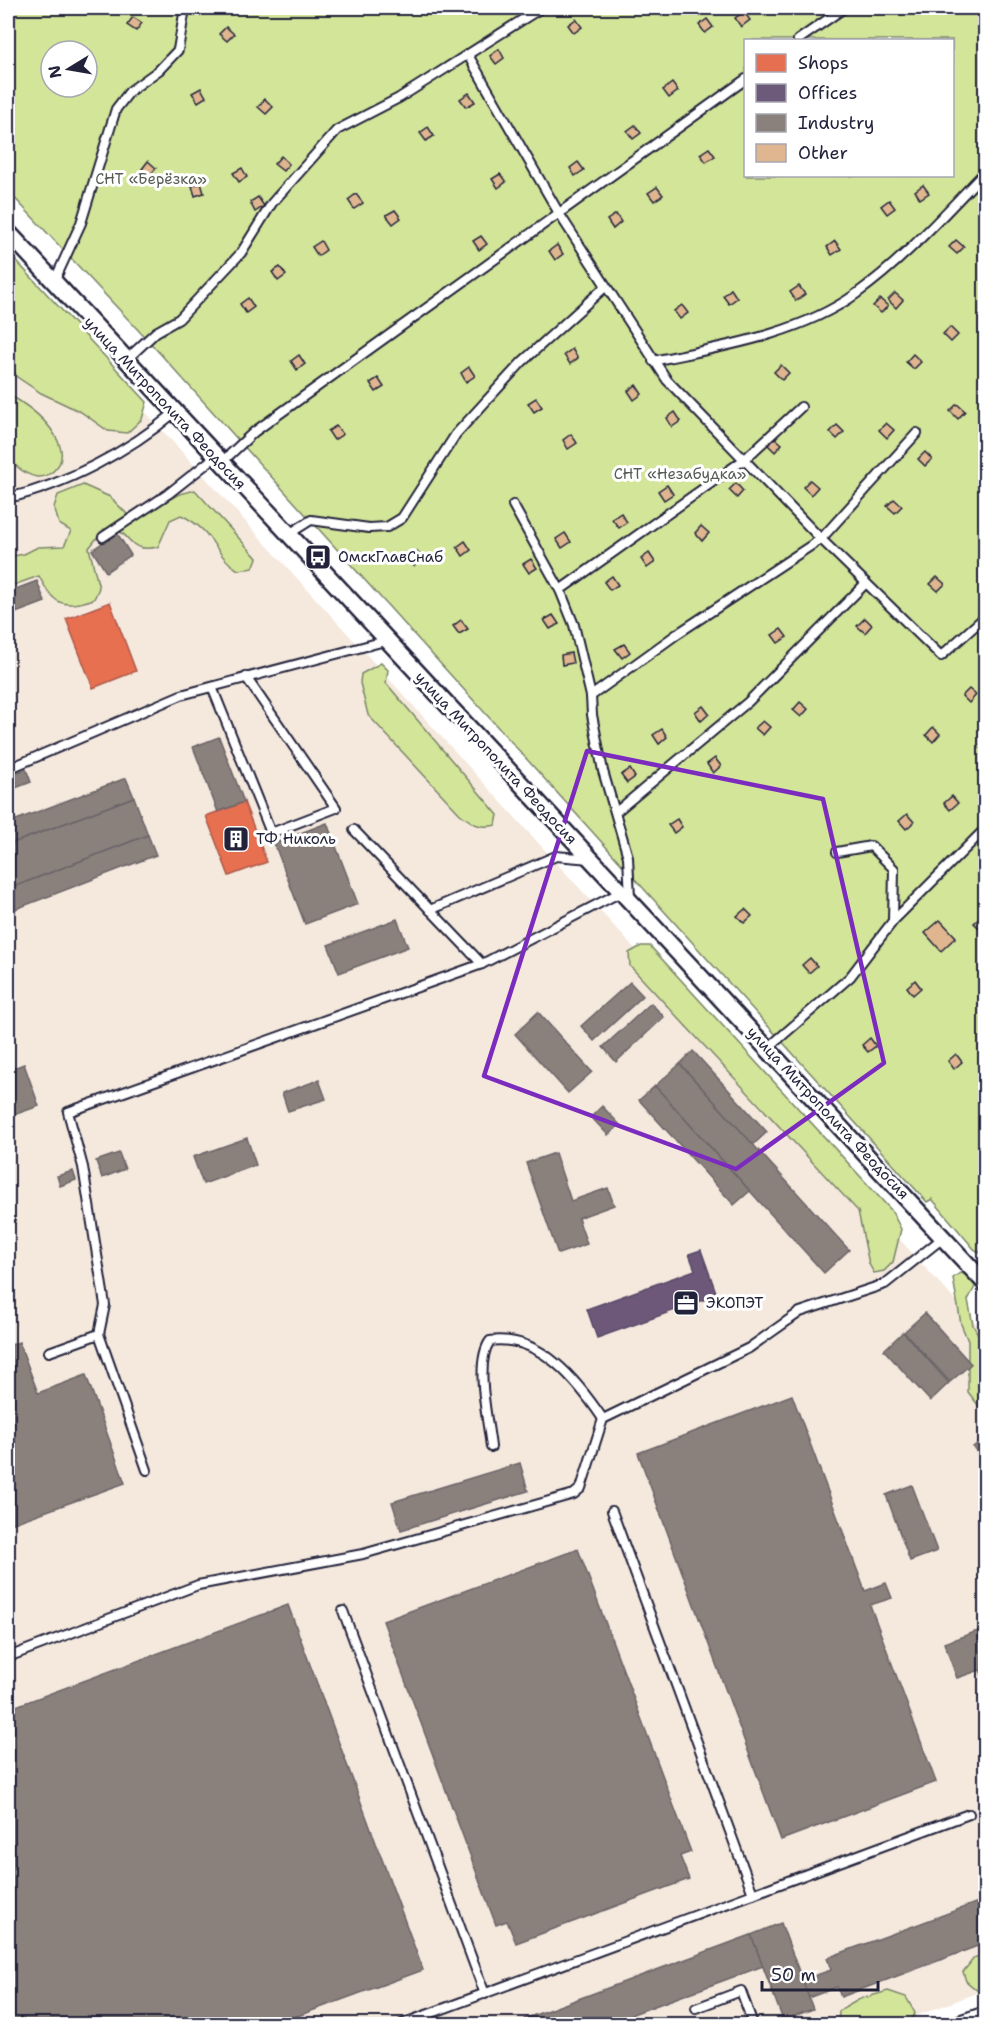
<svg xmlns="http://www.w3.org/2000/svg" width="993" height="2032" font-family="'Shantell Sans',sans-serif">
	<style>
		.built { fill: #f5e9dd }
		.green { fill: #d3e599; stroke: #7a846a; stroke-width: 1.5; fill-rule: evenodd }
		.shops { fill: #e76f51; stroke: #ac584a; stroke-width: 1.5 }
		.offices { fill: #6d597a; stroke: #564867; stroke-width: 1.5 }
		.industry { fill: #8a817c; stroke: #6b6468; stroke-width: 1.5 }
		.building { fill: #dfb68f; stroke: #22223b; stroke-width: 1.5 }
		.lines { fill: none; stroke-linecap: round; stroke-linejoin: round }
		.service-casing { stroke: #22223b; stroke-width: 12 }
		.minor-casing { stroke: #22223b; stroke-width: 20 }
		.tertiary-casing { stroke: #22223b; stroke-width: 22 }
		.service { stroke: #fff; stroke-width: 8 }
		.minor { stroke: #fff; stroke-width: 15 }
		.tertiary { stroke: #fff; stroke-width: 18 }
		.marked { fill: none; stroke: #7b2cbf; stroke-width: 4.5; stroke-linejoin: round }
		.labels { text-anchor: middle; stroke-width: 6; stroke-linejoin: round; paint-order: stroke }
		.park-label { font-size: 15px; fill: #575c57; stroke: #fff }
		.street-label { font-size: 15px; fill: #22223b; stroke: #fff }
		.poi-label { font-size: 15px; fill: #22223b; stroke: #fff; text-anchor: start }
	</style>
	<rect width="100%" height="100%" fill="#fff"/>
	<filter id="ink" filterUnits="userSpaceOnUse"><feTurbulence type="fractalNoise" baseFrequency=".0167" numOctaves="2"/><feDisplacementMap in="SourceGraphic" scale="12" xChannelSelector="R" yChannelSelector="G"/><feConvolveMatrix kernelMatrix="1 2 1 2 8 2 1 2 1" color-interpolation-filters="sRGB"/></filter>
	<g filter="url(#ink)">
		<polygon class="built" points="8,261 985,1333 985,1990 895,2024 8,2024"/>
		<g class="green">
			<path d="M8,8h977v1248l-11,-7 -42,-50 -5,3 -772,-854 -147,-157zM746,40h206v136h-206zM51,51h36v36h-36z"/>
			<polygon points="8,252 147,402 142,419 127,433 108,431 81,412 41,393 17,377 8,359"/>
			<path d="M8,394c21,12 47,30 53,56 1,5 0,13 -4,17 -16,20 -35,6 -49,-9z"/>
			<path d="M83,485l27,12 21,21 49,-24 15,-4 62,68 -4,10 -15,2c-25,-16 -23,-39 -57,-55l-11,5 -12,27c-36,7 -22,-19 -54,-18l-15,19 10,40 -5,11c-32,11 -41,5 -55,-23l-31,11v-30l16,-3 14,-7 26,-1 7,-15 -12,-7 -5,-17 4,-12z"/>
			<path d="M381,663l7,7 -2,13 112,132 -2,10c-16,4 -23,-1 -36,-11l-92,-99 -8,-32 1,-9z"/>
			<polygon points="641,946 650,946 891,1210 901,1229 893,1262 884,1271 874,1273 869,1264 858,1211 630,966 629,953"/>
			<polygon points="960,1273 969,1275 977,1283 968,1300 973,1325 985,1347 985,1414 968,1392 968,1341 961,1324 953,1278"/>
			<polygon points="985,1953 985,1997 966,1981 963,1972 974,1958"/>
			<polygon points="888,1991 906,1997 915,2013 910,2024 838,2024 839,2011 860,1999"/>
		</g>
		<g class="shops">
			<polygon points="110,602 136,671 93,688 66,619"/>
			<polygon points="244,802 267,862 229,876 206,816"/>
		</g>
		<polygon class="offices" points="701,1250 717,1295 597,1338 587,1309 695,1270 689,1254"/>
		<g class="industry">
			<polygon points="117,533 131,555 106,572 92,550"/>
			<polygon points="37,581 45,602 8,616 8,592"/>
			<polygon points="219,737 244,802 218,812 193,747"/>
			<polygon points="26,769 31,782 8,791 8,776"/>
			<polygon points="126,778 134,797 8,845 8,823"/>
			<polygon points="134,797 148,835 8,889 8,845"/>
			<polygon points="327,823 358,904 305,924 274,843"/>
			<polygon points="148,835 156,855 8,912 8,889"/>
			<polygon points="397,919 408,947 339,973 328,945"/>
			<polygon points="630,982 643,996 594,1041 581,1026"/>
			<polygon points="651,1003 664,1017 616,1062 603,1047"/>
			<polygon points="538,1012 592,1072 568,1093 515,1034"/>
			<polygon points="693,1051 767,1132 753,1145 680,1064"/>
			<polygon points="24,1064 39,1106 8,1117 8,1070"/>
			<polygon points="680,1064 849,1250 824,1273 655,1086"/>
			<polygon points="319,1080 326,1099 288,1111 282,1093"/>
			<polygon points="655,1086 750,1191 734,1205 639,1100"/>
			<polygon points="602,1106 620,1125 608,1135 591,1117"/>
			<polygon points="247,1138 256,1165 203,1184 193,1157"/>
			<polygon points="119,1153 125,1169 102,1178 96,1161"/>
			<polygon points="555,1153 571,1201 608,1188 614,1205 578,1218 587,1244 558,1254 526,1163"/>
			<polygon points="73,1171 76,1180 60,1186 57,1176"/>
			<polygon points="925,1313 971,1364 950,1382 904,1332"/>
			<polygon points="903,1332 949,1383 930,1401 884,1350"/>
			<polygon points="19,1342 38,1393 86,1375 125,1483 8,1525 8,1346"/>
			<polygon points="792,1395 865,1591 886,1583 892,1598 870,1605 936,1782 781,1840 638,1453"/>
			<polygon points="986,1436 986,1456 983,1459 973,1447"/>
			<polygon points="520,1463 528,1491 401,1530 392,1502"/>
			<polygon points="912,1485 937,1551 910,1561 886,1495"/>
			<polygon points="578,1549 691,1852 680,1856 689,1879 516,1943 507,1921 496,1925 383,1621"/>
			<polygon points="288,1605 423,1970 276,2024 8,2024 8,1709"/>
			<polygon points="986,1628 986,1684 980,1670 957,1678 944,1643"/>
			<polygon points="986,1899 986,1943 841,1997 837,1987 808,1998 802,1980 831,1970 827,1958"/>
			<polygon points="781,1923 813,2009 783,2020 751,1935"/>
			<polygon points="751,1935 763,1966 606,2024 526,2024 524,2019"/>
		</g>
		<g class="building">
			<polygon points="744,12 750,20 741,27 735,18"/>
			<polygon points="133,17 142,23 136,31 127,25"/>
			<polygon points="576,19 582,27 574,33 568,25"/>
			<polygon points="707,19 713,27 705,33 699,25"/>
			<polygon points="226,27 234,34 227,41 219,34"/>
			<polygon points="499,49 504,58 496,64 490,56"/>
			<polygon points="672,83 678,91 669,98 663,90"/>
			<polygon points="201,88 206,97 198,102 192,93"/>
			<polygon points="469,93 475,102 466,107 460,99"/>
			<polygon points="265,99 273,107 266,114 258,107"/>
			<polygon points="635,125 641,133 633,139 627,131"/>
			<polygon points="428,127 434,136 426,141 420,133"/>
			<polygon points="709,148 715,156 706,162 700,154"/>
			<polygon points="281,156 289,164 283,171 274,164"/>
			<polygon points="148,161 156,168 150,176 142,169"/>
			<polygon points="578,162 584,170 575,176 570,168"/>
			<polygon points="242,168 247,177 239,182 233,173"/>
			<polygon points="500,174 506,182 498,188 492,179"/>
			<polygon points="201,183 204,193 195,196 192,186"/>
			<polygon points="923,185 929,193 920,199 915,191"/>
			<polygon points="657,187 663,195 654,201 648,193"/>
			<polygon points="356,194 363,203 354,209 348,200"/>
			<polygon points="258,197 264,206 255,212 250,202"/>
			<polygon points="889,200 895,208 887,214 881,206"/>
			<polygon points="395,210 401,218 393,224 386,215"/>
			<polygon points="616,214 621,222 613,229 607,220"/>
			<polygon points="481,236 487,244 479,250 473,241"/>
			<polygon points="956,240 964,247 957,254 949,247"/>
			<polygon points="321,241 326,250 318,256 312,247"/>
			<polygon points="835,241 841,249 832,255 827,247"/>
			<polygon points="557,245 563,254 555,260 549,251"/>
			<polygon points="280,267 286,275 278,281 272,272"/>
			<polygon points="799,286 805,294 796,301 790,292"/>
			<polygon points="731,289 737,298 729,304 723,296"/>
			<polygon points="895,293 903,300 896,308 888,300"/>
			<polygon points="248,298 254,307 246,313 240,304"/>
			<polygon points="880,299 888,306 881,313 873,306"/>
			<polygon points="682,305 688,313 680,319 674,311"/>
			<polygon points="950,327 958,335 951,342 943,334"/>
			<polygon points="572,349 578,358 570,364 564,355"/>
			<polygon points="913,354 921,362 914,369 906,362"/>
			<polygon points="299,355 305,364 297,370 291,361"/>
			<polygon points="781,365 789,373 782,380 774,372"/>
			<polygon points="469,367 475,376 466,382 461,373"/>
			<polygon points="378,378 384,387 376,392 370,383"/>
			<polygon points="636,385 642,394 634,400 628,391"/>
			<polygon points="536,398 542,407 534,412 528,403"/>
			<polygon points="957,404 965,411 958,419 950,411"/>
			<polygon points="675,412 681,421 672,427 667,418"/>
			<polygon points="886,423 894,430 887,438 879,430"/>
			<polygon points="837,425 844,432 837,439 830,432"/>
			<polygon points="336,426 343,434 334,440 328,431"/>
			<polygon points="571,434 577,443 568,449 563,440"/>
			<polygon points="774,437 782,444 775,452 767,444"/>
			<polygon points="925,452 932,459 925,466 918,459"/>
			<polygon points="810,480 818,487 811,495 803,487"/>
			<polygon points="736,483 743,491 737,498 729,490"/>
			<polygon points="667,485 673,494 664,500 658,491"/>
			<polygon points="894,499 902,506 895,513 887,506"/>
			<polygon points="621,513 627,522 619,528 612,519"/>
			<polygon points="701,526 709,533 702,541 695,533"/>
			<polygon points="565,533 571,542 562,548 556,539"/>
			<polygon points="465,541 471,550 463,556 457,547"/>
			<polygon points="417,551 423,560 414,566 408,557"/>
			<polygon points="649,553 655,562 647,568 641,559"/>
			<polygon points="531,559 537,568 529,573 523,564"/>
			<polygon points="612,576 618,585 610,590 604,582"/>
			<polygon points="937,577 945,584 938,591 930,584"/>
			<polygon points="553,615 559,624 550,629 544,620"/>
			<polygon points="865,618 872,625 865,633 857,626"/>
			<polygon points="461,620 468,629 459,634 453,626"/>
			<polygon points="781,629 787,637 778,643 772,635"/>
			<polygon points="624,644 630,652 622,658 615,649"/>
			<polygon points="571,653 573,663 562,665 561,655"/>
			<polygon points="969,689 976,695 969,703 962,696"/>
			<polygon points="800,702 808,709 801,717 793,710"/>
			<polygon points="703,706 709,714 701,721 695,712"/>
			<polygon points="763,721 770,727 763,735 755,728"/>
			<polygon points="933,727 940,734 933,742 926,735"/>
			<polygon points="662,729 667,737 659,744 653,735"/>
			<polygon points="715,758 721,766 713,773 707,764"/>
			<polygon points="630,769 635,777 627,783 621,775"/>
			<polygon points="952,796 958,803 950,810 944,803"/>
			<polygon points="907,814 914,822 906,829 899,821"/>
			<polygon points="677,819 682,827 674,833 668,825"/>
			<polygon points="745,909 752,916 744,923 737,916"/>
			<polygon points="982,916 986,927 981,930 974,923"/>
			<polygon points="940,920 956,937 941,951 925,933"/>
			<polygon points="810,958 817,966 809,973 802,965"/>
			<polygon points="915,980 921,988 913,995 907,987"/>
			<polygon points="870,1038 876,1046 868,1052 862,1045"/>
			<polygon points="956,1054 962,1062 954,1069 948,1061"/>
		</g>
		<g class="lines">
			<defs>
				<g id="service">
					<polyline points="798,40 844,8"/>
					<polyline points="468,55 560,215 667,380 821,539 941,656 986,616"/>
					<polyline points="54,282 81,223 116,109 130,91 159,70 178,50 185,8"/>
					<polyline points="126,360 156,332 179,319 241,253 272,203 337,130 399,98 541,8"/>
					<path d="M653,361c67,-14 146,-26 203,-67 48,-34 89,-81 130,-123"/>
					<polyline points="222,462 254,432 746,79"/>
					<path d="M8,498c57,-13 121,-47 166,-85"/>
					<polyline points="513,505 560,590 574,625 591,696 592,715 603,771 628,857 630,898"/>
					<polyline points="289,534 311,520 369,528 387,527 402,518 456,434 522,362 605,287"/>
					<polyline points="103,537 168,494 215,457"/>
					<polyline points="560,590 745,459 801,407"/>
					<polyline points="212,687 271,833 336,808 246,677"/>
					<polyline points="591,696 677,634 821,539 917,433"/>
					<polyline points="8,769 181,695 385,641"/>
					<polyline points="616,812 748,702 866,583"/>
					<polyline points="354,830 482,964"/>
					<polyline points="430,910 556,856 590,859"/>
					<polyline points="893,921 986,828"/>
					<polyline points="768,1048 850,977 893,921 894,869 871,846 837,852"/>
					<polyline points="99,1334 105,1305 83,1167 68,1112 482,964 621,892"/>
					<polyline points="49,1352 99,1334 147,1470"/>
					<path d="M491,1447c-3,-28 -17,-84 -1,-106 51,-7 88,41 113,78"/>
					<polyline points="612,1511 753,1894"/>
					<polyline points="343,1611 485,1994"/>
					<polyline points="8,1657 198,1585 363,1554 574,1494 581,1488 603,1419 749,1348 800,1312 885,1284 944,1237"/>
					<polyline points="696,2008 741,1991 753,2024"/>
					<polyline points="402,2024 969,1814"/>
				</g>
				<polyline id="minor" points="8,232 986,1284"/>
				<polyline id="tertiary" points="962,2024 986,2016"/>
			</defs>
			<use href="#service" class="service-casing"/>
			<use href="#minor" class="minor-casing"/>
			<use href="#tertiary" class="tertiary-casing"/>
			<use href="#service" class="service"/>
			<use href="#minor" class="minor"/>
			<use href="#tertiary" class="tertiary"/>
		</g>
	</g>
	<path class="marked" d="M587,751l236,48 61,264 -148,106 -252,-93z"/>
	<defs>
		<symbol id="bus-square" viewBox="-11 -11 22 22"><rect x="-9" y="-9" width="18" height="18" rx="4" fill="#22223b" stroke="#fff"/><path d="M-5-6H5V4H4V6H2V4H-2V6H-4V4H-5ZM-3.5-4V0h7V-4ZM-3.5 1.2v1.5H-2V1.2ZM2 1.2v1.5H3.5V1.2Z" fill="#fff"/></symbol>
		<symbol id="building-square" viewBox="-11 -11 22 22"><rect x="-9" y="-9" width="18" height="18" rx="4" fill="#22223b" stroke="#fff"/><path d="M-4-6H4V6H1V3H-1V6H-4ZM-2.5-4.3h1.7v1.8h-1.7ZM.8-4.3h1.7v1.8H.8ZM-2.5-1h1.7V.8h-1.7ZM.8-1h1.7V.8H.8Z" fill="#fff"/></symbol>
		<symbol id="office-square" viewBox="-11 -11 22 22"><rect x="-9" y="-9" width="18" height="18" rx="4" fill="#22223b" stroke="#fff"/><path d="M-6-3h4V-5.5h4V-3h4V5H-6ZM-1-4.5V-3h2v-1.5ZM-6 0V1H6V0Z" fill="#fff"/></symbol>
	</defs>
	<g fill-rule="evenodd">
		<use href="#bus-square" x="303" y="542" width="30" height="30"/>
		<use href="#building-square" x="221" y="824" width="30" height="30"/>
		<use href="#office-square" x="671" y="1288" width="30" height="30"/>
	</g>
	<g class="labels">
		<g class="park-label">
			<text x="151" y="184">СНТ «Берёзка»</text>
			<text x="680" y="479">СНТ «Незабудка»</text>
		</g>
		<g class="street-label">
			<text transform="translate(165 403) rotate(47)" y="5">улица Митрополита Феодосия</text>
			<text transform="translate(496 758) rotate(47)" y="5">улица Митрополита Феодосия</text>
			<text transform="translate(828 1113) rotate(47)" y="5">улица Митрополита Феодосия</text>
		</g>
		<g class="poi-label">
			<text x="338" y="562">ОмскГлавСнаб</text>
			<text x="256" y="844">ТФ Николь</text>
			<text x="706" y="1308">ЭКОПЭТ</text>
		</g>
	</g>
	<rect width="993" height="2032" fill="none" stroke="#fff" stroke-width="30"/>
	<rect x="15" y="15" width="963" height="2002" fill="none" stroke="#22223b" stroke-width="2" filter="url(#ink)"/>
	<rect x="744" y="39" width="210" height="138" fill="#ffffff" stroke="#a7a7b1" stroke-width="1.5"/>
	<rect x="756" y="54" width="30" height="18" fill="#e76f51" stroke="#a7a7b1" stroke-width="1.5"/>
	<text x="798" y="69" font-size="18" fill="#22223b">Shops</text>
	<rect x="756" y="84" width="30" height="18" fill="#6d597a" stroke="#a7a7b1" stroke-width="1.5"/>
	<text x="798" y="99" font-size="18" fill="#22223b">Offices</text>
	<rect x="756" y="114" width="30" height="18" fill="#8a817c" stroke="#a7a7b1" stroke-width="1.5"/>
	<text x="798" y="129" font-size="18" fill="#22223b">Industry</text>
	<rect x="756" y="144" width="30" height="18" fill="#dfb68f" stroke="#a7a7b1" stroke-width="1.5"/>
	<text x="798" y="159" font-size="18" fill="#22223b">Other</text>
	<g transform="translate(69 69) rotate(259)"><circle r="28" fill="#ffffff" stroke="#a7a7b1" stroke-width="1.5"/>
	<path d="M0-4.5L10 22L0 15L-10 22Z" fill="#22223b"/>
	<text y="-9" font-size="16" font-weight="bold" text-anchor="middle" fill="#22223b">N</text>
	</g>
	<path d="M762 1981v9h116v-9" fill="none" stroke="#22223b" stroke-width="3"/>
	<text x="771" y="1981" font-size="18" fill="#22223b" stroke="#ffffff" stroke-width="4.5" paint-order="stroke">50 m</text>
</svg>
